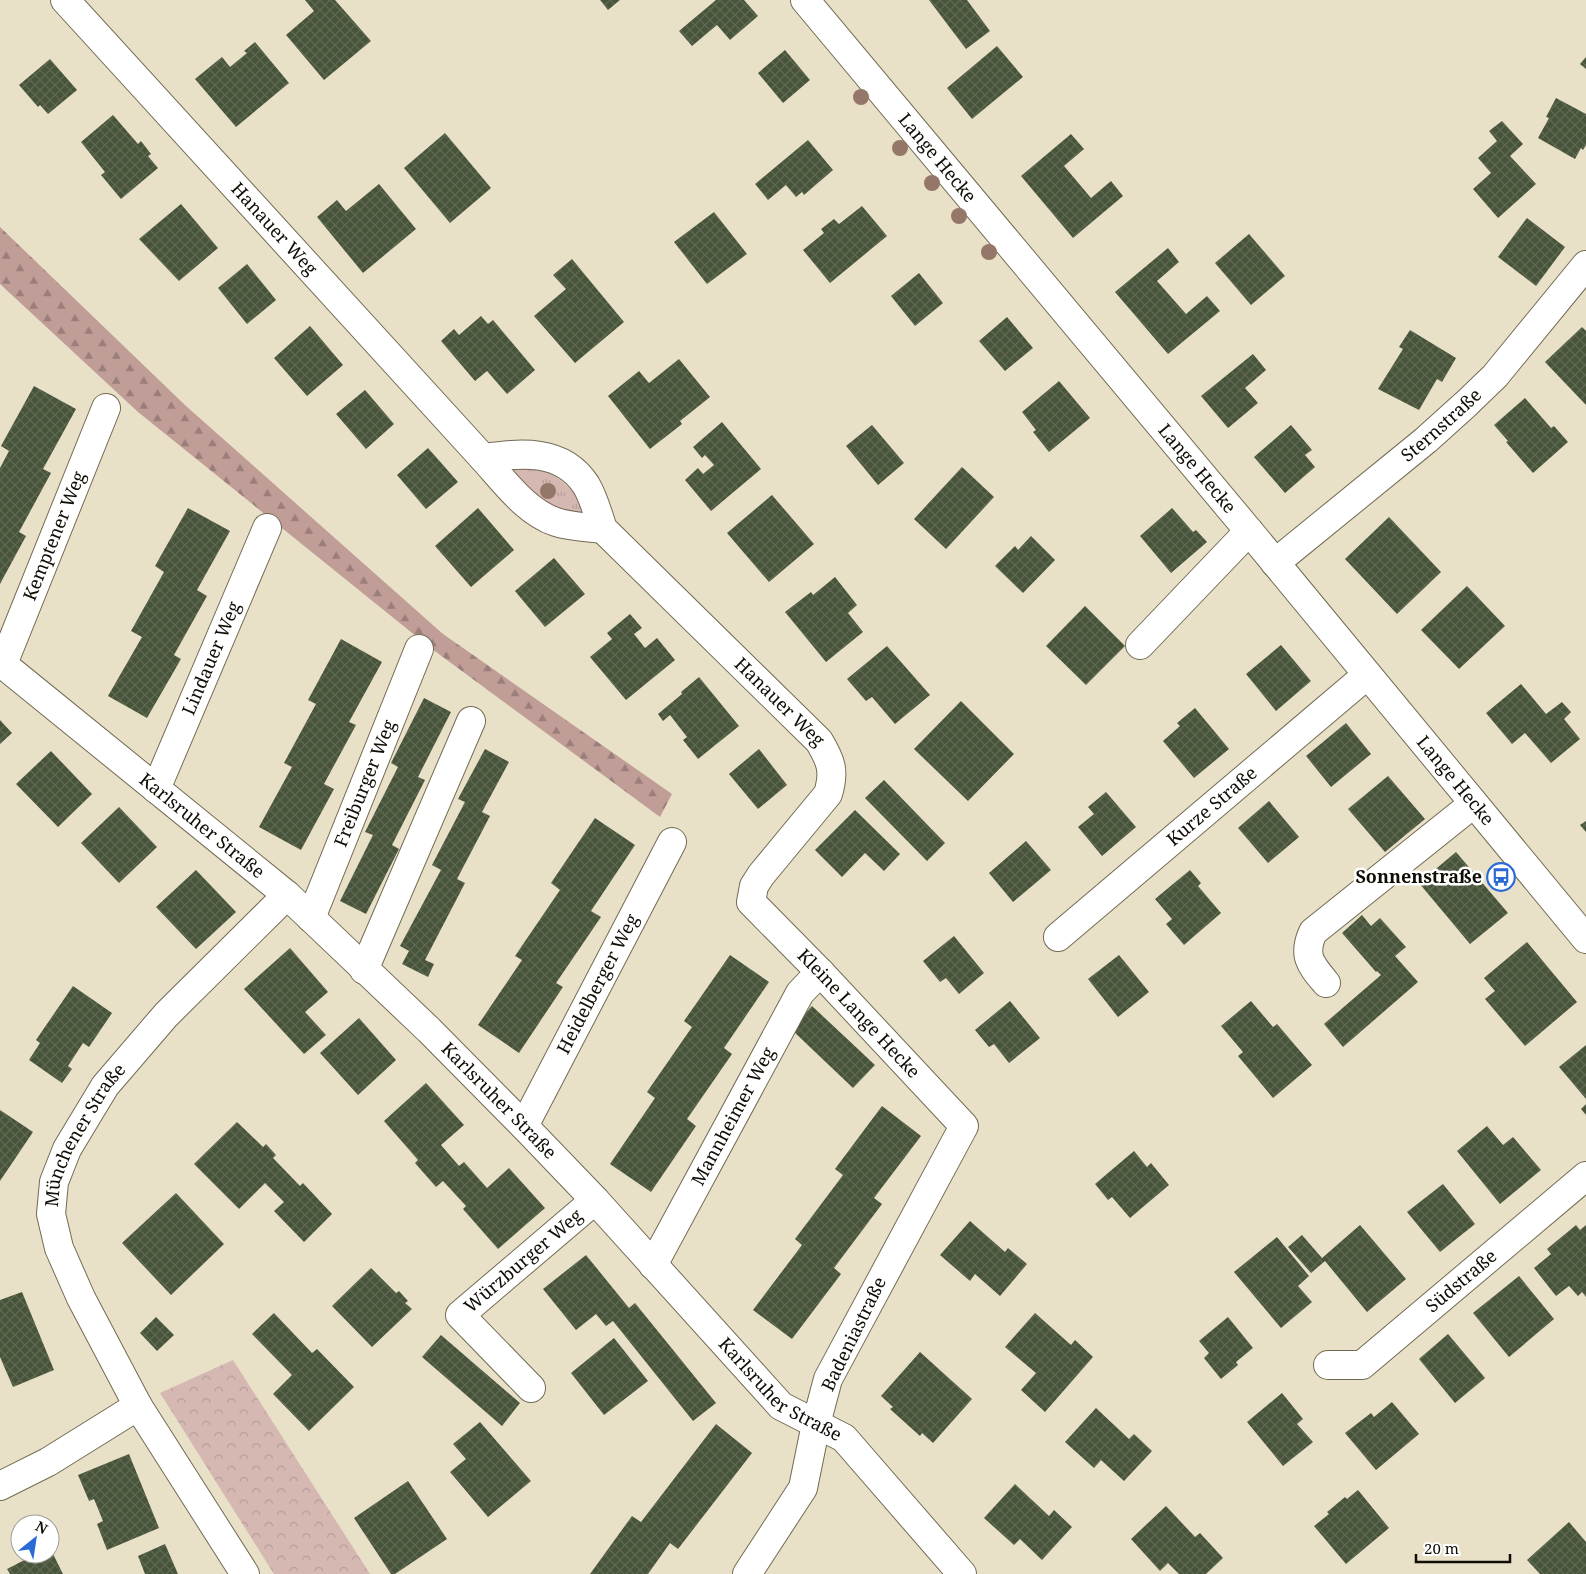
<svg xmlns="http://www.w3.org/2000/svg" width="1586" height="1574" font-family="'Noto Serif',serif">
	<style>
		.grass { fill: url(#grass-tufts) }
		.forest { fill: url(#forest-firs) }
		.park { fill: url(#park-crowns) }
		.building { fill: url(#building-cross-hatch) }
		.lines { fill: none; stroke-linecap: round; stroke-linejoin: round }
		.minor-casing { stroke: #726b54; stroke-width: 30 }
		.minor { stroke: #fff; stroke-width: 28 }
		.tree { fill: #947768 }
		.labels { text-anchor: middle; stroke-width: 5; stroke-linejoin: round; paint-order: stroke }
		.street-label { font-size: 18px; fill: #100d05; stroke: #fff }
		.poi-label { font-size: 18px; font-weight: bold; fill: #100d05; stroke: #fff; text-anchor: end }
	</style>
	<defs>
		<pattern id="grass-tufts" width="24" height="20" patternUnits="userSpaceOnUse" patternTransform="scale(1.25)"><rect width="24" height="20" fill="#d6b8b3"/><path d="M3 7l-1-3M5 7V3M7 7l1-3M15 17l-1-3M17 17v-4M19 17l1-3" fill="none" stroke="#b79d98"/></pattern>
		<pattern id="forest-firs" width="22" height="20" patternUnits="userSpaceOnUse" patternTransform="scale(1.25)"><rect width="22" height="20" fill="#c19d98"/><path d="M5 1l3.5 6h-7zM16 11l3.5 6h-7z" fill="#9b7e7a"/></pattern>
		<pattern id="park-crowns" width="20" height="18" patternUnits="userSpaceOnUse" patternTransform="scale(1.25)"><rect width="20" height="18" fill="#d6b8b3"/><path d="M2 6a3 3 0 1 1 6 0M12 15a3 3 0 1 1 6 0" fill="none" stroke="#b79d98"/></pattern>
		<pattern id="building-cross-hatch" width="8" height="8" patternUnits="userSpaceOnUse" patternTransform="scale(1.25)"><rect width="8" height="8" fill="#48543a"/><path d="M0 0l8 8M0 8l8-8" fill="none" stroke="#5e6852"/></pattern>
	</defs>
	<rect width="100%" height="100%" fill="#e8e1c7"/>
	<path class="grass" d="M513,467c37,-2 51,14 73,39v11l-37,-8 -39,-37z"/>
	<polygon class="forest" points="0,227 186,406 443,634 672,794 660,817 432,649 138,412 0,284"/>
	<polygon class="park" points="233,1360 370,1574 274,1574 160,1393"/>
	<g class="building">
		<polygon points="305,0 335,0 371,41 324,80 286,35 314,11"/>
		<polygon points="600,0 620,0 608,10"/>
		<polygon points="716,0 744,0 758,16 730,40 717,25 692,46 679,31"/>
		<polygon points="929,0 967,0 990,31 966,49"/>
		<polygon points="255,42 289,83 236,127 195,79 222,57 230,67 247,53 244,51"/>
		<polygon points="997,46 1023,77 972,119 947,88"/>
		<polygon points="785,50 810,80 783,103 758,73"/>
		<polygon points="1586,57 1586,69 1580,64"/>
		<polygon points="50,59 77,90 48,114 40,105 38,107 19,85"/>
		<polygon points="1556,98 1586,114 1586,145 1583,150 1581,148 1575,159 1538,138 1549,118 1546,117"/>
		<polygon points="113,115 138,144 141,141 151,154 148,156 158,168 121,199 101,175 105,172 81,142"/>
		<polygon points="1502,121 1523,144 1510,156 1536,184 1498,218 1473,189 1491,173 1478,158 1497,141 1489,131"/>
		<polygon points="445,133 491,188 450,223 404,168"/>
		<polygon points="1071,134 1084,149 1064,166 1091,198 1111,181 1123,196 1073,238 1021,176"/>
		<polygon points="808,140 833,170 804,195 802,192 796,197 786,185 768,200 755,184"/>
		<polygon points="379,184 416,229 363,273 317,217 337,200 346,211"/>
		<polygon points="181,204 218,248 179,281 139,239"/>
		<polygon points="862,206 887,236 830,283 803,250 824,233 821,229 834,219 839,224"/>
		<polygon points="714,212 747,254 707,284 674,242"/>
		<polygon points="1527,218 1565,247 1536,286 1498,257"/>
		<polygon points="1249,234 1285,276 1251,305 1215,263"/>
		<polygon points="1168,248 1179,262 1157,281 1186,314 1207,296 1220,311 1168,354 1115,292"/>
		<polygon points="572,259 624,322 575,363 534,316 566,289 553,275"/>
		<polygon points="247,264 276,300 247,324 218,288"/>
		<polygon points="919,273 943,303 915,326 891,296"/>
		<polygon points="481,316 488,324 493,320 535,370 507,394 487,371 475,381 441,341 454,329 459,335"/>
		<polygon points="1007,317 1033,348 1005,371 979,341"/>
		<polygon points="310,326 343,365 307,396 274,358"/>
		<polygon points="1582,327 1586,331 1586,405 1545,362"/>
		<polygon points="1410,330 1456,358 1442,382 1437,379 1419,410 1378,389 1403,349 1399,347"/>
		<polygon points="1253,354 1266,370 1245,388 1258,403 1228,428 1201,396"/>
		<polygon points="679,359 710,397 680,421 682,424 650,449 608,396 639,371 649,383"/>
		<polygon points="1059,381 1090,418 1049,452 1033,432 1036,430 1022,412"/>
		<polygon points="34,386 76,409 43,469 51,473 19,532 26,536 0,584 0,468 9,451 1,446"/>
		<polygon points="365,390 394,424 366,449 336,414"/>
		<polygon points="1525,398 1551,428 1554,426 1568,442 1533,473 1506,442 1508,441 1494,425"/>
		<polygon points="722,422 761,469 711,511 685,480 698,468 703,474 714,465 705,455 702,458 693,447"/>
		<polygon points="872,425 904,463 878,485 846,446"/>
		<polygon points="1291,425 1312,450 1305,455 1315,467 1285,493 1254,457"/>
		<polygon points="428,448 458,482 426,509 397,475"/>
		<polygon points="962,467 994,497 946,549 914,519"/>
		<polygon points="772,495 814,544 769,582 727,533"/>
		<polygon points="188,508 230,531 197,590 207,596 174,655 181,659 147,718 108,696 142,637 131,631 164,572 155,566"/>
		<polygon points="478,508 514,550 471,587 435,546"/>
		<polygon points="1172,508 1193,532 1196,530 1207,542 1171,573 1140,536"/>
		<polygon points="1389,517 1441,572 1397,614 1345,559"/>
		<polygon points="1031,536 1055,560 1023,593 995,566 1015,546 1018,550"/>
		<polygon points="554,558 585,594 545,627 515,591"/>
		<polygon points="835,577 857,605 848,613 863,632 826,662 785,612 811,592 813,595"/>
		<polygon points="1467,586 1505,626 1459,669 1421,630"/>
		<polygon points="1085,606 1125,646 1086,685 1046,646"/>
		<polygon points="630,614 642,628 634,634 645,648 657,638 675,660 626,700 590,657 612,639 607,633"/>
		<polygon points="341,639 382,662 349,722 356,725 324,784 334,789 301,850 259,827 292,767 284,763 316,704 308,700"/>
		<polygon points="1281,645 1311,681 1276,711 1246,674"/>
		<polygon points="887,646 930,695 895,724 872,697 866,701 847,679"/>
		<polygon points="699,677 739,726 698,759 683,740 687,737 670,715 663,721 658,714 682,694 681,692"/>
		<polygon points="1521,684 1546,714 1562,702 1571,712 1564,719 1580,739 1551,763 1525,733 1512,744 1486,713"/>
		<polygon points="424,698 451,712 418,777 425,780 392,845 399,849 366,914 340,901 373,835 365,832 398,767 391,763"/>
		<polygon points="961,701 1014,754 968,801 914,749"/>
		<polygon points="1195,708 1229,749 1194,778 1163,741 1180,726 1177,723"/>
		<polygon points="0,720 12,733 0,744"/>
		<polygon points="1346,723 1371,754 1331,787 1306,756"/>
		<polygon points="485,749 509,762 482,812 490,816 457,879 465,883 425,960 434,964 428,977 402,964 409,951 400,946 441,870 432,865 465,802 458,799"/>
		<polygon points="759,749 787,785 758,809 729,774"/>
		<polygon points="51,751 92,794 58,827 16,784"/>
		<polygon points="1388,776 1425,819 1385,852 1348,809"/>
		<polygon points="884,780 945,843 927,861 865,798"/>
		<polygon points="1106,792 1136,827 1102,856 1078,827 1094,814 1088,807"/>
		<polygon points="1269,801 1299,837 1268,863 1238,828"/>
		<polygon points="119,807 157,847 119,883 81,843"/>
		<polygon points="855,810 900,854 884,871 865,853 842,877 815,850"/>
		<polygon points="595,818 635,845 591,911 601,917 556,983 563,987 519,1053 478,1025 522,960 515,956 560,890 551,883"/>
		<polygon points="1586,821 1586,832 1580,825"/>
		<polygon points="1026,841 1051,870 1013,902 989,873"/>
		<polygon points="1456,852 1508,913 1470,944 1419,883"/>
		<polygon points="196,870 236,912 196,949 156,907"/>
		<polygon points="1190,870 1201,883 1198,886 1221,913 1184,945 1166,924 1172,919 1155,899"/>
		<polygon points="1362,915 1371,926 1380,918 1406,947 1395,956 1418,982 1343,1047 1324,1024 1381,975 1377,971 1376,972 1342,933"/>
		<polygon points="954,936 984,973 959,994 946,978 940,982 923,961"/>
		<polygon points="1527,942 1577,1002 1525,1046 1485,999 1495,991 1484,978"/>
		<polygon points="290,948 328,992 305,1012 326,1035 304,1054 244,989"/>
		<polygon points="730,955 769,982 724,1048 732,1054 687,1119 696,1126 651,1192 610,1164 655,1098 647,1092 692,1027 684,1021"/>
		<polygon points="1119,955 1149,992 1118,1017 1088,979"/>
		<polygon points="73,986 112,1013 89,1047 83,1043 68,1066 72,1069 62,1083 29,1060 40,1043 36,1040"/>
		<polygon points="1010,1001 1040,1038 1009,1063 994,1044 989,1047 975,1030"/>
		<polygon points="1251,1001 1273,1027 1277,1024 1312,1065 1273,1098 1238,1056 1243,1052 1221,1026"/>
		<polygon points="812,1006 875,1065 853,1088 791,1029"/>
		<polygon points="359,1018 396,1060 358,1095 320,1053"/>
		<polygon points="1586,1045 1586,1099 1559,1067"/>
		<polygon points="426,1083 464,1125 441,1145 459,1166 464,1162 487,1188 509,1168 545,1208 498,1249 463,1209 466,1206 443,1181 436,1187 415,1163 418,1160 384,1121"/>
		<polygon points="1586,1104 1586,1115 1581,1109"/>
		<polygon points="882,1106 921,1136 874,1198 882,1204 834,1268 841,1274 792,1339 753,1310 802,1245 795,1239 843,1175 835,1169"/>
		<polygon points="0,1110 33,1132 0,1181"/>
		<polygon points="237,1122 263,1147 266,1144 276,1155 273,1158 300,1186 303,1183 332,1214 304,1242 274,1211 284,1202 265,1183 239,1209 194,1164"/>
		<polygon points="1487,1126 1503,1145 1513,1137 1541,1170 1500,1204 1457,1151"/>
		<polygon points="1134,1151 1147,1167 1151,1163 1169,1185 1130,1218 1112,1197 1108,1200 1095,1184"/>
		<polygon points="1443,1184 1475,1224 1440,1252 1407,1212"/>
		<polygon points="176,1193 224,1244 171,1295 122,1243"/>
		<polygon points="970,1221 1005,1252 1008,1248 1027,1264 1000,1296 975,1274 970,1281 940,1255"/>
		<polygon points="1360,1225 1406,1279 1367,1312 1325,1261 1311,1273 1288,1247 1302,1235 1322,1258"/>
		<polygon points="1576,1225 1580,1230 1586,1225 1586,1297 1582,1292 1578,1296 1569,1286 1556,1296 1534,1268 1551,1254 1547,1249"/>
		<polygon points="1277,1237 1309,1276 1298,1286 1312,1302 1281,1328 1234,1272"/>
		<polygon points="586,1255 629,1308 635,1303 716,1403 693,1421 613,1321 606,1326 596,1314 576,1330 543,1289"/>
		<polygon points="371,1268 396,1293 399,1291 408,1301 405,1303 412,1309 372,1347 332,1306"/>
		<polygon points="1519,1276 1554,1319 1509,1357 1473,1313"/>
		<polygon points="22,1292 54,1370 13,1387 0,1357 0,1300"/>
		<polygon points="274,1313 312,1353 317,1349 354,1387 309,1431 273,1394 292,1375 252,1334"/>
		<polygon points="1035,1313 1071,1345 1075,1340 1093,1357 1045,1412 1021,1390 1036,1373 1005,1347"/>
		<polygon points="156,1317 174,1335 157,1351 140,1333"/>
		<polygon points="1228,1317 1253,1348 1236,1362 1238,1365 1221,1379 1204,1358 1209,1353 1199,1341"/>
		<polygon points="1448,1334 1485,1378 1455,1403 1419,1359"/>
		<polygon points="441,1335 520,1403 502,1426 422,1357"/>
		<polygon points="614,1338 648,1381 604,1415 571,1373"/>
		<polygon points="920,1352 972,1399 933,1443 922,1433 920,1436 890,1409 893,1407 881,1396"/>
		<polygon points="1282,1393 1303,1419 1297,1424 1313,1442 1283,1466 1247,1422"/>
		<polygon points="1392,1402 1419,1434 1376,1470 1345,1433 1371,1413 1374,1417"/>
		<polygon points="1096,1408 1129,1439 1134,1434 1152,1451 1124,1481 1101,1460 1094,1468 1065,1442"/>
		<polygon points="480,1422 531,1481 488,1517 450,1472 466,1459 453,1444"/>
		<polygon points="716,1424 752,1453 678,1549 670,1543 648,1574 590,1574 632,1516 641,1522"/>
		<polygon points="129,1454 159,1528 107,1550 97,1524 103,1521 94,1499 89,1501 78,1475"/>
		<polygon points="408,1481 447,1539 395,1574 391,1574 354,1518"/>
		<polygon points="1015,1484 1049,1516 1054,1510 1072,1527 1042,1560 1020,1539 1014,1545 984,1518"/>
		<polygon points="1358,1490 1389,1528 1346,1564 1314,1526 1329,1514 1327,1512 1345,1497 1347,1499"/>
		<polygon points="1166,1506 1195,1537 1200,1533 1223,1558 1206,1574 1179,1574 1168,1563 1160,1571 1131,1539"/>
		<polygon points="1569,1522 1586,1542 1586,1574 1540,1574 1527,1560"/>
		<polygon points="165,1544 178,1574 145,1574 138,1556"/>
		<polygon points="50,1548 63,1574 10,1574 7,1569 36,1554 50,1554"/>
	</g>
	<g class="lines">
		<defs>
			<g id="minor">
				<path id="s1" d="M65,0l418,458c37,-5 79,-10 103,27 8,13 12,30 17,44l216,212c12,20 16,30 9,53l-67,81 -7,11 -3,16 69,70 144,154 -136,253 -12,45 -13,64 -56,86"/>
				<path id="s2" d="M805,0l444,531 337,408"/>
				<path d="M483,458c21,23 43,54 73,64 15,5 32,5 47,7"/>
				<path id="s3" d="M1275,563l151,-123 41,-37 28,-27 91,-111"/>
				<polyline points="1140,645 1249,531"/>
				<path id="s4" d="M0,662l287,233 142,135 95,96 71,74 186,206 63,32 118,136"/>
				<path id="s5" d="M3,664l103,-256"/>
				<path id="s6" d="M156,789l111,-261"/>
				<path id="s7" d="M311,918l108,-269"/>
				<path id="s8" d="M1058,937l309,-262"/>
				<polyline points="364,970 471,721"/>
				<path d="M1326,983c-15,-18 -24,-27 -13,-51l160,-128"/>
				<path id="s9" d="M524,1126l148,-284"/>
				<path id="s10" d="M653,1265l147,-272 20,-21"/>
				<path id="s11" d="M1328,1365h34l224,-189"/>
				<path id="s12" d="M531,1388l-71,-73 135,-115"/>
				<polyline points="0,1486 48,1462 138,1406"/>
				<path id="s13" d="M245,1574l-107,-168 -57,-108 -22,-50 -8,-34 3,-32 13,-33 38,-63 61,-71 121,-120"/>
			</g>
		</defs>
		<use href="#minor" class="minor-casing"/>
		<use href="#minor" class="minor"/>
	</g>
	<g class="tree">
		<circle cx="861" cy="97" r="8"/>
		<circle cx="900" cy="148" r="8"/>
		<circle cx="932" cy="183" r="8"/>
		<circle cx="959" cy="216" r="8"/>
		<circle cx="989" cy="252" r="8"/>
		<circle cx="548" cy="491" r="8"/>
	</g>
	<defs>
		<symbol id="bus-ring" viewBox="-11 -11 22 22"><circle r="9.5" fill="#fff" stroke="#296ad6" stroke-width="1.5"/><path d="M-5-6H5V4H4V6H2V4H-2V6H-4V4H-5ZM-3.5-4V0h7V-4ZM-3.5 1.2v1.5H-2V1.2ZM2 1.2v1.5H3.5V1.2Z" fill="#296ad6"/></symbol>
	</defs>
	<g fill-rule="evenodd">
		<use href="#bus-ring" x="1485" y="861" width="32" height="32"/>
	</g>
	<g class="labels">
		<g class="street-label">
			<text dy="6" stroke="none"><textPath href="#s2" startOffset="206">Lange Hecke</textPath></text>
			<text dy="6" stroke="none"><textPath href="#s1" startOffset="310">Hanauer Weg</textPath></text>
			<text dy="6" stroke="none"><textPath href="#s3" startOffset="216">Sternstraße</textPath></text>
			<text dy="6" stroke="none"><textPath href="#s2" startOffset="611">Lange Hecke</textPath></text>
			<text dy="6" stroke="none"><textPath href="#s5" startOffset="138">Kemptener Weg</textPath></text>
			<text dy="6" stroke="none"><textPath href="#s6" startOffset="142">Lindauer Weg</textPath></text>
			<text dy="6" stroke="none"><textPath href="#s1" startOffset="1028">Hanauer Weg</textPath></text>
			<text dy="6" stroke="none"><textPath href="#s2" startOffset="1016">Lange Hecke</textPath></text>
			<text dy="6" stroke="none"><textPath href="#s7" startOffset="145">Freiburger Weg</textPath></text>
			<text dy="6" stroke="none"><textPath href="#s8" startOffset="202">Kurze Straße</textPath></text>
			<text dy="6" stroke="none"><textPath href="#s4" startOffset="260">Karlsruher Straße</textPath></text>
			<text dy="6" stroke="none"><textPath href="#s9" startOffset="160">Heidelberger Weg</textPath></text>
			<text dy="6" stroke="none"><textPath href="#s1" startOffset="1429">Kleine Lange Hecke</textPath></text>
			<text dy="6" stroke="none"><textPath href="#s4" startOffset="665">Karlsruher Straße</textPath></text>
			<text dy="6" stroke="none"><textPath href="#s10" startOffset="169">Mannheimer Weg</textPath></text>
			<text dy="6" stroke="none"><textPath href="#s13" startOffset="498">Münchener Straße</textPath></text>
			<text dy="6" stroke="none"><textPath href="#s12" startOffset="185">Würzburger Weg</textPath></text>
			<text dy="6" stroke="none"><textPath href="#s11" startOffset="164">Südstraße</textPath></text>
			<text transform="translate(854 1334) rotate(-64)" y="6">Badeniastraße</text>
			<text dy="6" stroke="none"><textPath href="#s4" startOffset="1070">Karlsruher Straße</textPath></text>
		</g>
		<g class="poi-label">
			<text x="1482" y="883">Sonnenstraße</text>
		</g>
	</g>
	<g transform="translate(35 1539) rotate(30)"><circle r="24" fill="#ffffff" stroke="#9f9e9b"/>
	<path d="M0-4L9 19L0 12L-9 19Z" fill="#296ad6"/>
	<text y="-8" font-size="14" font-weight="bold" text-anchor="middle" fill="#100d05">N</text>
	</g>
	<path d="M1416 1554v8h94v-8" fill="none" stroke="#100d05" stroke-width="2.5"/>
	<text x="1424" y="1554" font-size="15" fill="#100d05" stroke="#ffffff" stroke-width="4" paint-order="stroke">20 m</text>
</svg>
